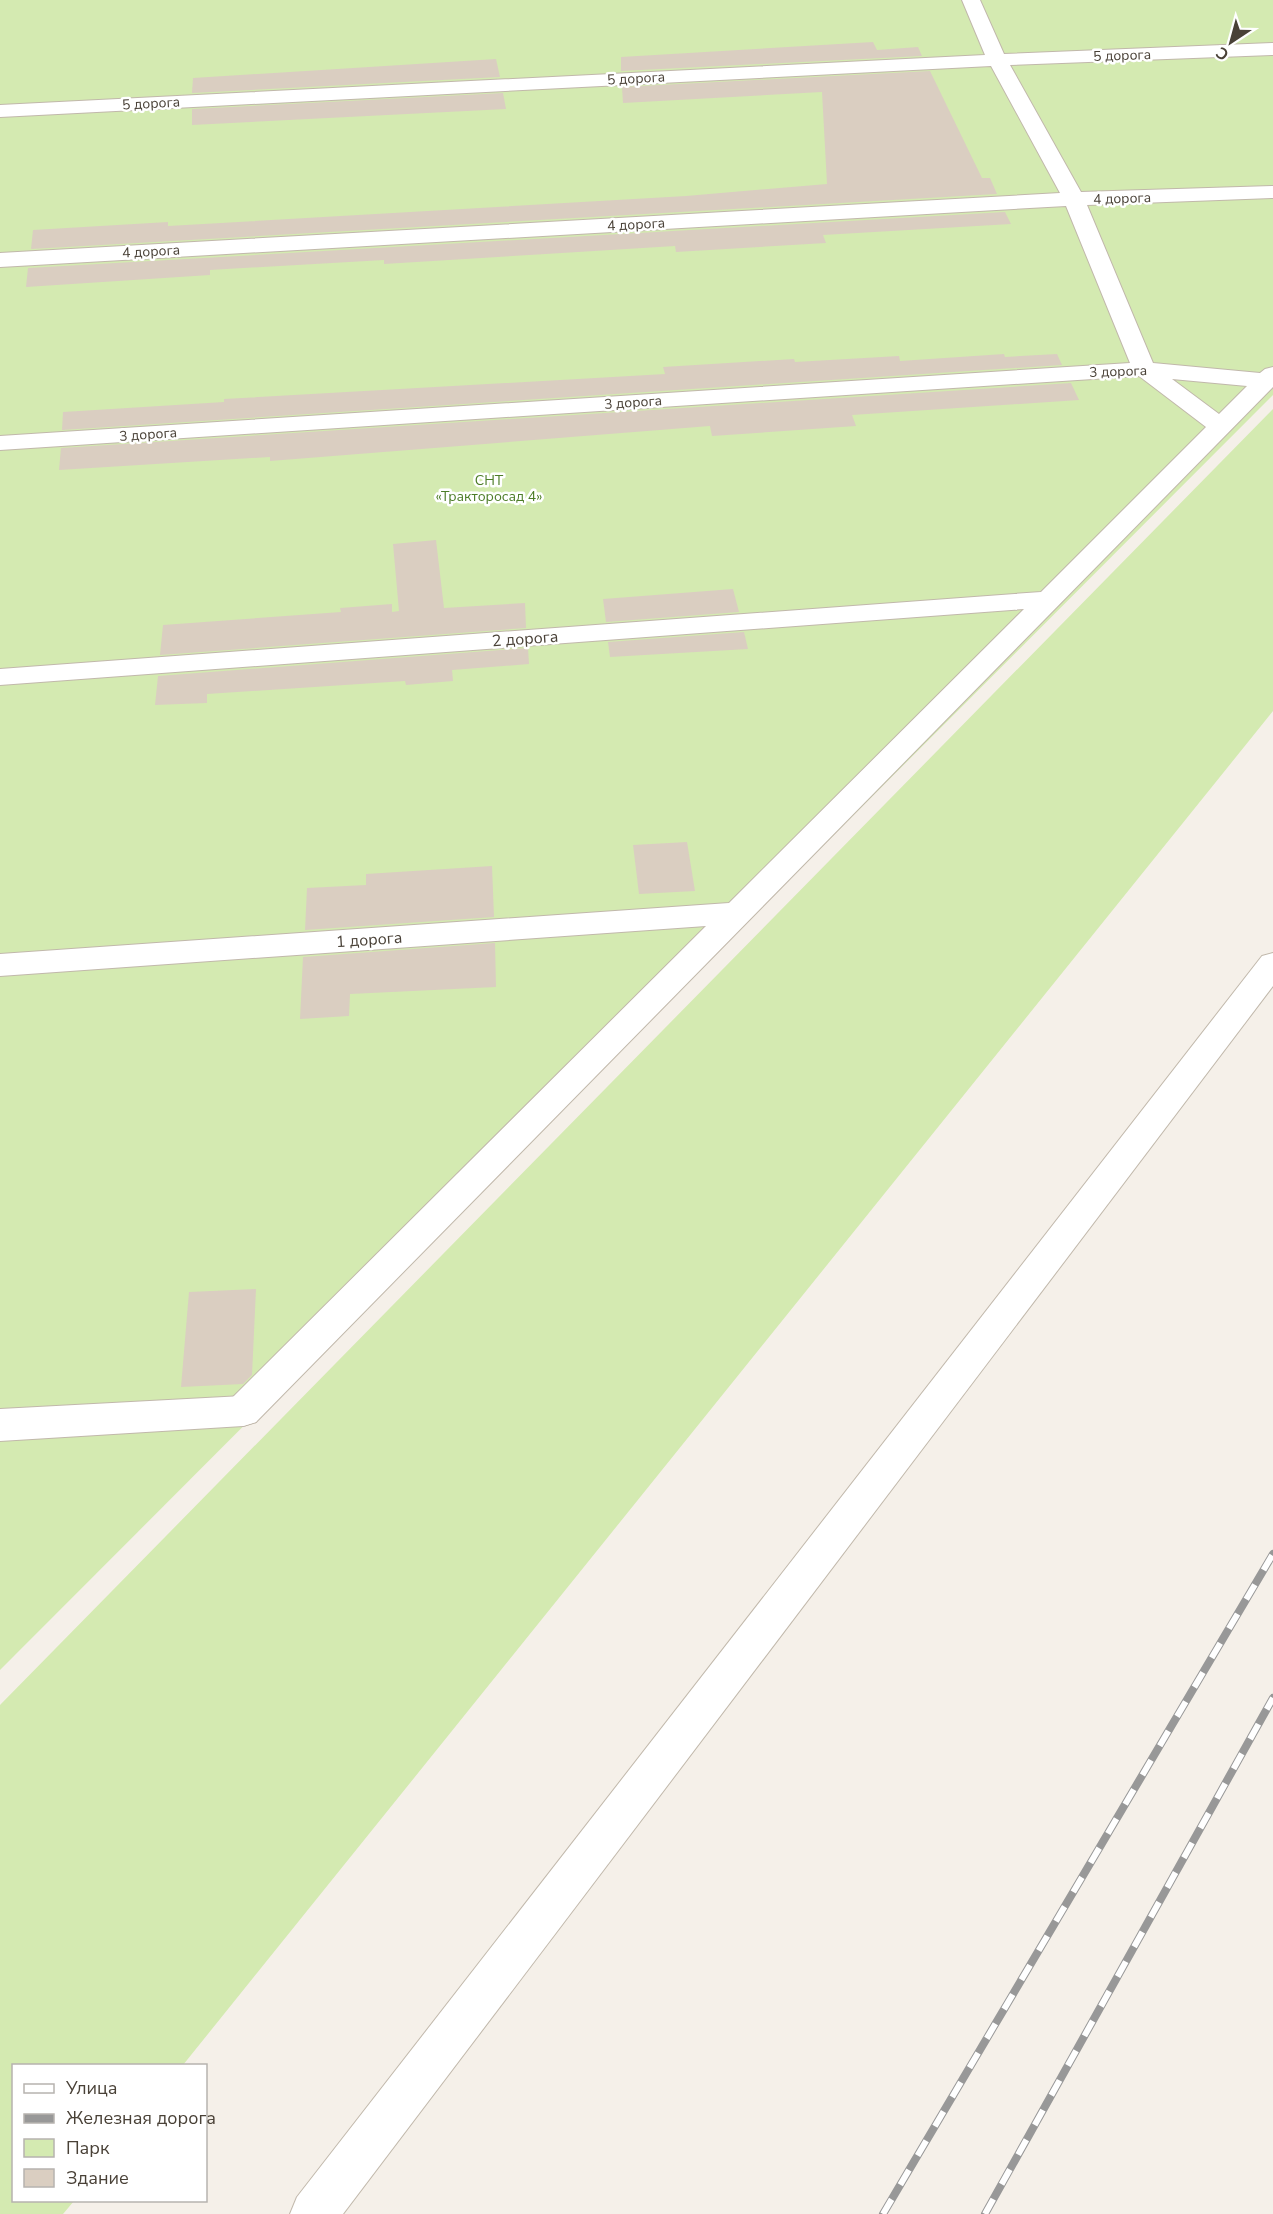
<svg xmlns="http://www.w3.org/2000/svg" width="1273" height="2214" font-family="'Nunito Sans',sans-serif">
	<style>
		.green { fill: #d4eab1 }
		.building { fill: #dacec1 }
		.lines { fill: none; stroke-linecap: round; stroke-linejoin: round }
		.lane-casing { stroke: #c1b8ab; stroke-width: 2 }
		.street-casing { stroke: #c1b8ab; stroke-width: 2 }
		.lane { fill: #fff; fill-rule: evenodd }
		.street { fill: #fff; fill-rule: evenodd }
		.rail-casing { stroke: #989898; stroke-width: 8 }
		.rail { stroke: #fff; stroke-width: 6; stroke-dasharray: 17; stroke-linecap: butt }
		.labels { text-anchor: middle; stroke-width: 5; stroke-linejoin: round; paint-order: stroke }
		.far-street-label { font-size: 14px; fill: #494137; stroke: #fff }
		.far-park-label { font-size: 14px; fill: #4d7d28; stroke: #fff }
		.street-label { font-size: 16px; fill: #494137; stroke: #fff }
	</style>
	<rect width="100%" height="100%" fill="#f5f0e9"/>
	<g class="green">
		<polygon points="0,0 1273,0 1273,395 0,1670"/>
		<polygon points="1273,409 1273,711 183,2065 14,2066 14,2200 74,2201 63,2214 0,2214 0,1705"/>
	</g>
	<g class="building">
		<polygon points="873,42 877,50 918,47 922,56 621,71 621,57"/>
		<polygon points="496,59 500,77 192,93 193,78"/>
		<polygon points="930,71 982,178 990,178 997,194 31,249 33,230 168,222 168,226 686,196 827,184 822,92 623,103 622,87"/>
		<polygon points="503,93 506,109 192,125 192,109"/>
		<polygon points="1005,212 1011,224 823,235 826,243 676,252 675,246 384,264 384,260 210,270 210,275 26,287 28,268"/>
		<polygon points="1004,354 1005,357 1057,354 1062,365 62,430 63,412 224,402 224,399 665,374 663,367 794,359 795,362 899,356 900,361"/>
		<polygon points="1071,383 1079,400 852,415 856,426 712,436 710,426 270,461 270,457 59,470 61,448"/>
		<polygon points="436,540 444,608 525,603 526,628 160,655 163,625 341,612 340,608 392,604 392,612 399,611 393,544"/>
		<polygon points="733,589 739,612 606,622 603,599"/>
		<polygon points="744,632 748,649 610,657 608,642"/>
		<polygon points="528,648 529,664 452,670 453,681 406,685 405,681 207,694 207,703 155,705 158,676"/>
		<polygon points="687,842 695,891 639,894 633,845"/>
		<polygon points="492,866 494,917 305,930 307,888 366,885 366,874"/>
		<polygon points="495,943 496,987 350,994 349,1016 300,1019 303,957"/>
		<polygon points="256,1289 252,1375 243,1384 181,1387 189,1292"/>
	</g>
	<g class="lines">
		<defs>
			<polygon id="lane" points="243,1396 256,1400 261,1411 256,1422 243,1426 0,1441 0,1409"/>
			<g id="street">
				<path d="M962,0h18l24,54 269,-11v12l-263,10 71,127 192,-6v12l-186,7 66,158 107,10 5,-4 8,-2v20l-1017,1035 -13,4 -13,-4 -5,-11 5,-11 476,-474 -706,50v-22l729,-51 295,-294 -1024,76v-16l1041,-77 165,-165 -67,-51 -1139,74v-14l1130,-73 -64,-157 -1066,61v-14l1060,-60 -69,-127 -991,51v-12l985,-50zM1172,379l75,7 -28,28z"/>
				<polygon points="1273,953 1273,986 343,2214 290,2214 297,2197 1262,956"/>
			</g>
		</defs>
		<use href="#lane" class="lane-casing"/>
		<use href="#street" class="street-casing"/>
		<use href="#lane" class="lane"/>
		<use href="#street" class="street"/>
		<defs>
			<g id="rail">
				<polyline points="883,2214 1273,1554"/>
				<polyline points="985,2214 1273,1698"/>
			</g>
		</defs>
		<use href="#rail" class="rail-casing"/>
		<use href="#rail" class="rail"/>
	</g>
	<g class="labels">
		<g class="far-street-label">
			<text transform="translate(1122 55) rotate(-2)" y="5">5 дорога</text>
			<text transform="translate(636 78) rotate(-3)" y="5">5 дорога</text>
			<text transform="translate(151 103) rotate(-3)" y="5">5 дорога</text>
			<text transform="translate(1122 198) rotate(-2)" y="5">4 дорога</text>
			<text transform="translate(636 224) rotate(-3)" y="5">4 дорога</text>
			<text transform="translate(151 251) rotate(-3)" y="5">4 дорога</text>
			<text transform="translate(1118 371) rotate(-2)" y="5">3 дорога</text>
			<text transform="translate(633 402) rotate(-4)" y="5">3 дорога</text>
			<text transform="translate(148 434) rotate(-4)" y="5">3 дорога</text>
		</g>
		<g class="far-park-label">
			<text x="489" y="485">СНТ<tspan x="489" dy="16">«Тракторосад 4»</tspan></text>
		</g>
		<g class="street-label">
			<text transform="translate(525 638) rotate(-4)" y="6">2 дорога</text>
			<text transform="translate(369 939) rotate(-4)" y="6">1 дорога</text>
		</g>
	</g>
	<rect x="12" y="2064" width="195" height="138" fill="#ffffff" stroke="#b6b3af" stroke-width="1.5"/>
	<rect x="24" y="2084" width="30" height="9" fill="#ffffff" stroke="#b6b3af" stroke-width="1.5"/>
	<text x="66" y="2094" font-size="18" fill="#494137">Улица</text>
	<rect x="24" y="2114" width="30" height="9" fill="#989898" stroke="#b6b3af" stroke-width="1.5"/>
	<text x="66" y="2124" font-size="18" fill="#494137">Железная дорога</text>
	<rect x="24" y="2139" width="30" height="18" fill="#d4eab1" stroke="#b6b3af" stroke-width="1.5"/>
	<text x="66" y="2154" font-size="18" fill="#494137">Парк</text>
	<rect x="24" y="2169" width="30" height="18" fill="#dacec1" stroke="#b6b3af" stroke-width="1.5"/>
	<text x="66" y="2184" font-size="18" fill="#494137">Здание</text>
	<g transform="translate(1231 42) rotate(216)" stroke="#ffffff" stroke-width="4.5" paint-order="stroke">
	<path d="M0-4.5L10 22L0 15L-10 22Z" fill="#494137"/>
	<text y="-9" font-size="16" font-weight="bold" text-anchor="middle" fill="#494137">С</text>
	</g>
</svg>
